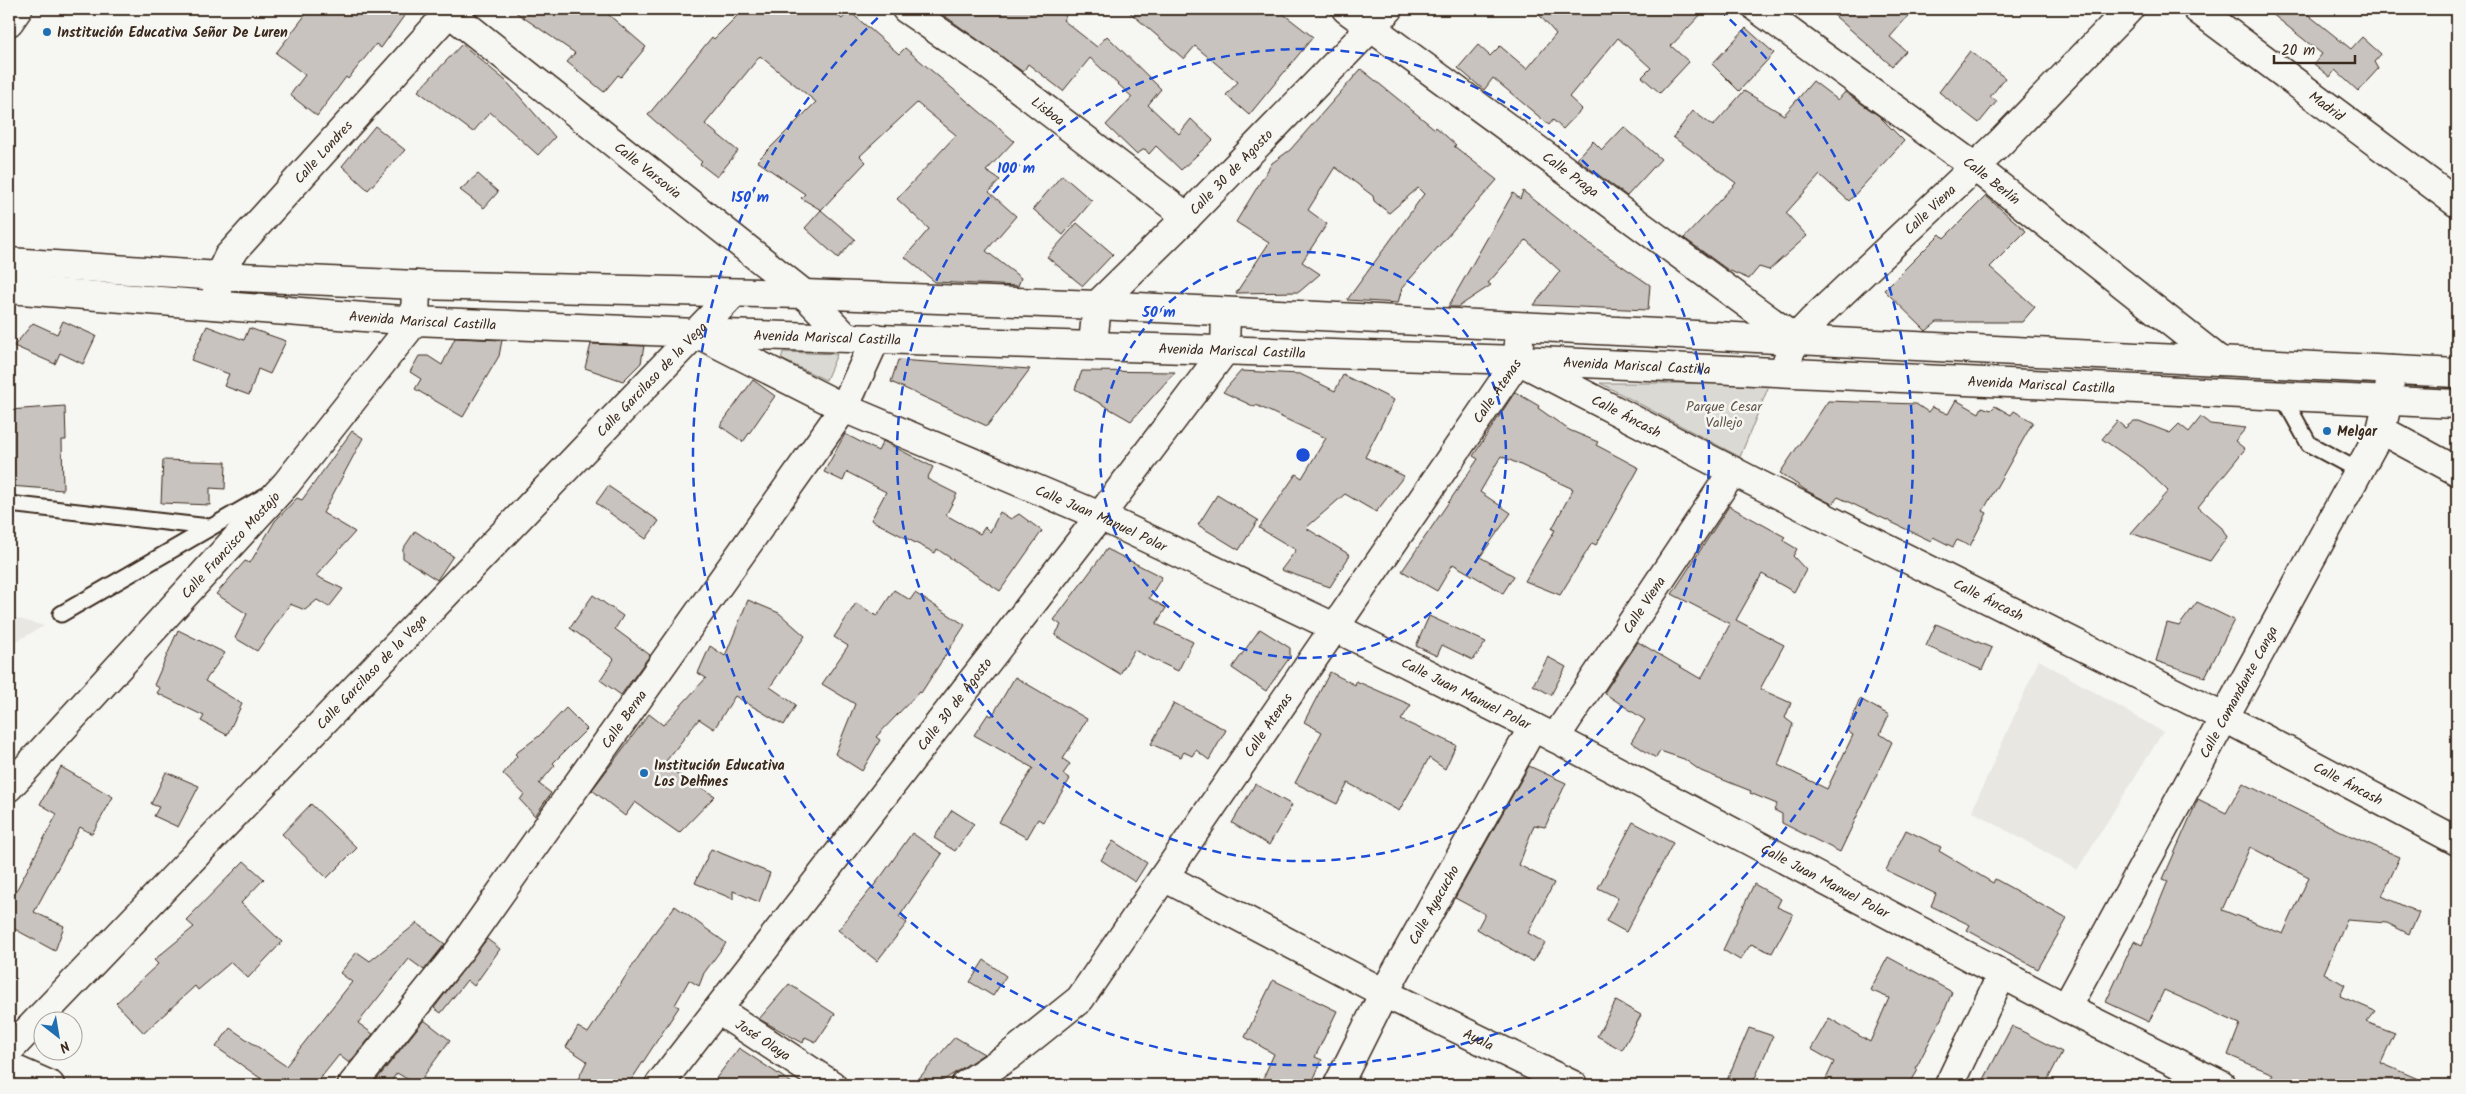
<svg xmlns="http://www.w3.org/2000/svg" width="2466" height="1094" font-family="Kalam,sans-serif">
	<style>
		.built { fill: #e8e7e2 }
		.green { fill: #dad9d3; stroke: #8a8278 }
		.building { fill: #c8c3be; stroke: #3b2a1e; fill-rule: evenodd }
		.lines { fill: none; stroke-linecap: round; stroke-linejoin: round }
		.lane-casing { stroke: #3b2a1e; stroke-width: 19 }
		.street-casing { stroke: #3b2a1e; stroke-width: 31 }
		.secondary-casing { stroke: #3b2a1e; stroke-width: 31 }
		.lane { stroke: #f6f6f2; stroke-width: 15 }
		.street { stroke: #f6f6f2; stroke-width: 28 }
		.secondary { stroke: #f6f6f2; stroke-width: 28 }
		.ring { fill: none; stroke: #1d4ed8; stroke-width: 2.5; stroke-dasharray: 9 6 }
		.poi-dot { fill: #1f6fb2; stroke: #f6f6f2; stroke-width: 2 }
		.labels { text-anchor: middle; stroke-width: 5; stroke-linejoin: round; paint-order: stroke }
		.poi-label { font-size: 14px; font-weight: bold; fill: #3b2a1e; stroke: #f6f6f2; text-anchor: start }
		.street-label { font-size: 14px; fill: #3b2a1e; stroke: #f6f6f2 }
		.park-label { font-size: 14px; fill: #63564b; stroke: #f6f6f2 }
		.centre { fill: #1d4ed8; stroke: #f6f6f2; stroke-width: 2.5 }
		.ring-label { font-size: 15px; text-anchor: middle; font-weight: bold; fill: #1d4ed8; stroke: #f6f6f2; stroke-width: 5; stroke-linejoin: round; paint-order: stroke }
	</style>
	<rect width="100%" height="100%" fill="#f6f6f2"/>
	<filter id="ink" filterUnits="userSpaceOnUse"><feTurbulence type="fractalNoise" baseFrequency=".02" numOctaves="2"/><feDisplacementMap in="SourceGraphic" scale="10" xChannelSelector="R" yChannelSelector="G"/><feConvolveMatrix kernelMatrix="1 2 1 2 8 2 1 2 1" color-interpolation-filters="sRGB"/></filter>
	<g filter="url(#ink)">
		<g class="built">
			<polygon points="9,616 44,626 9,645"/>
			<polygon points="2039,660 2163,732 2077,870 1972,811"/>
		</g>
		<g class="green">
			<polygon points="783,352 837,354 826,380 781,359"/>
			<polygon points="1600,383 1770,383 1740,457"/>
		</g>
		<g class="building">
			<polygon points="310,9 409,9 381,48 376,44 348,79 346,77 317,116 290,95 305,75 276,53"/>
			<polygon points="511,9 602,9 646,47 621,77 618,75 604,92 567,62 575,53"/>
			<polygon points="744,9 830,9 842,19 849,11 899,54 905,48 1014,141 986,171 1000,180 989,192 1016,216 986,251 1021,278 1018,286 935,282 905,257 929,229 897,199 956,135 917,103 860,156 866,162 821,210 801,198 805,194 757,161 816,102 760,56 705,124 738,151 717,177 700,164 702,162 648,115 712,37 714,39"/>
			<polygon points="935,9 1070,9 1063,20 1097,47 1107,36 1161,89 1148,105 1179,134 1191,119 1213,140 1181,170 1156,146 1149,154 1145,149 1136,154 1106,125 1132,97 1090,58 1063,91 1028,64 1023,72"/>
			<polygon points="1126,9 1277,9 1313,37 1249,115 1226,95 1238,82 1195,46 1184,59"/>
			<polygon points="1534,9 1706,9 1671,46 1689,62 1660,93 1642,77 1651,68 1618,38 1569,97 1582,109 1563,129 1553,120 1549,125 1493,78 1484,90 1458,68 1478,45 1490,56 1500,46 1527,69 1556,34"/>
			<polygon points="1827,9 1914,9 1890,37 1906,51 1892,66"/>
			<polygon points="2266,9 2301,9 2351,49 2362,37 2381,54 2374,62 2378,69 2358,91 2335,70 2330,77 2314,64 2322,54"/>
			<polygon points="1746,28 1774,53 1739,91 1712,64"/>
			<polygon points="462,44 507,82 555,137 538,155 490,112 473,132 418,91"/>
			<polygon points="1970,51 2005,78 1990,97 1997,101 1979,123 1939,92"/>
			<polygon points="1361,69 1435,129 1436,127 1456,145 1454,146 1497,180 1402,288 1398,303 1347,300 1424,194 1418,188 1389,213 1374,201 1373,196 1335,167 1308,210 1327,224 1302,262 1320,274 1299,292 1236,293 1269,243 1236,222 1272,163 1290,150"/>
			<polygon points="1813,81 1838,100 1845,92 1879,116 1904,141 1849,201 1820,175 1786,213 1807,236 1769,270 1759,267 1749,279 1728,270 1684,238 1736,183 1673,137 1693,111 1713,126 1744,91 1784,115"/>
			<polygon points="375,126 405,150 368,190 342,166"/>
			<polygon points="1624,127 1661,159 1627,196 1577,159 1593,141 1602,150"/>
			<polygon points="478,174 498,192 484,208 460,190"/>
			<polygon points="1062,175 1092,201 1063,235 1033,209"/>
			<polygon points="1523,191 1587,242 1650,285 1648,310 1534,305 1560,271 1526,240 1488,283 1491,285 1458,307 1448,307 1513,193 1520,199"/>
			<polygon points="1986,196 2026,231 1990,267 2035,307 2022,322 1937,322 1926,331 1884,290 1940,234 1944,238"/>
			<polygon points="821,210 855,239 838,258 805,228"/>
			<polygon points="1077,223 1113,254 1083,286 1047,257"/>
			<polygon points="63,321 96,336 83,364 60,353 55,364 14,346 33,323 57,334"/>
			<polygon points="207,326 244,340 249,328 286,341 270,374 258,369 249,395 224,386 229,374 191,360"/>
			<polygon points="455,338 502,340 499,356 463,417 415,389 421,379 410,372 419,356 428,356 442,365"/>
			<polygon points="591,344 644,346 641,363 623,381 585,368"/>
			<polygon points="898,360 1030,369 987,426 891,382"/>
			<polygon points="1082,371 1175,372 1131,421 1075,389"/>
			<polygon points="1241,371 1300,374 1335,391 1343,375 1394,400 1365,457 1404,476 1376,512 1345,494 1306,528 1350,555 1330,587 1281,570 1296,550 1259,528 1296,474 1302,478 1326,438 1256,405 1255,407 1223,392"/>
			<polygon points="753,380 775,396 743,442 720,426"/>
			<polygon points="1515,392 1539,406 1538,408 1569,430 1598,442 1596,445 1639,468 1596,545 1592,543 1560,595 1525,581 1555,530 1552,529 1573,489 1501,456 1480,492 1511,513 1480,557 1514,576 1503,593 1453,564 1437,591 1402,571 1478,459 1473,456"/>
			<polygon points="1956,400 1979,413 1982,407 1991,410 1995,406 2011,415 2014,411 2033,422 1983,511 1987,513 1970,546 1957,540 1953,547 1933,537 1931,541 1838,497 1832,504 1807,491 1780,473 1828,401 1916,404 1928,412 1932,407 1948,414"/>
			<polygon points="65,406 66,440 62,440 63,490 9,486 9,410"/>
			<polygon points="2201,417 2210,424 2246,428 2235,441 2245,449 2198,507 2222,528 2227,537 2210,561 2131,533 2168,491 2143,467 2102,439 2117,421 2125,428 2134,421 2139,421 2170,433 2179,424 2189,432"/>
			<polygon points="352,431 363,438 323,513 355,532 316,576 343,589 329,607 317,600 305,610 290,604 257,651 235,638 247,614 216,594 245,561 250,563 275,521 297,498 302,500"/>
			<polygon points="845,434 878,451 883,441 933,467 927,479 957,494 946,515 980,534 985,527 990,532 1000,512 1011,519 1019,514 1042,531 1000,591 937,549 935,553 871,520 886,492 847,472 843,481 824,472"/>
			<polygon points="163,460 226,462 225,489 210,488 210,505 161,503"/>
			<polygon points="608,486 659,521 646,539 596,503"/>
			<polygon points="1217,495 1258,520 1239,550 1198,525"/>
			<polygon points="1729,506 1785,537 1782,540 1797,549 1793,556 1806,570 1794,592 1762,574 1736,620 1784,645 1760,689 1791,703 1785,718 1793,724 1778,765 1827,789 1853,735 1847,731 1860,699 1889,715 1880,734 1892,742 1840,852 1782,823 1782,814 1774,810 1777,804 1750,793 1751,791 1701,771 1684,759 1660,751 1656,758 1631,742 1645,720 1604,693 1638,642 1701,679 1730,624 1672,594"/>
			<polygon points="415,531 453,556 437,580 403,558 403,549"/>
			<polygon points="1107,549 1162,577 1149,598 1166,608 1156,624 1193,642 1178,671 1134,650 1120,674 1055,635 1061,625 1054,620"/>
			<polygon points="894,590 910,600 915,593 965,625 921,693 919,692 876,737 880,740 862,771 835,754 855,704 822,684 848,646 834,637 856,603 877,616"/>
			<polygon points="593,595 623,616 615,629 650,655 621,695 600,680 614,659 570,628"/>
			<polygon points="748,600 779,613 805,636 770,687 796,705 784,725 735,696 714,729 699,719 663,765 715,796 679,833 635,802 625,816 592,790 649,714 663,725 706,678 698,673 710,646 725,656"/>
			<polygon points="2197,602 2234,620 2205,677 2156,661 2167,623 2179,626"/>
			<polygon points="1429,616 1486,642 1473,660 1442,645 1437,656 1416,646"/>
			<polygon points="1936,624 1992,648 1982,670 1926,646"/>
			<polygon points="1260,629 1290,648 1290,657 1266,691 1232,668"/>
			<polygon points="178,630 225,653 205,681 242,704 227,735 201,721 204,716 157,693 160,688 154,685"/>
			<polygon points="1548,657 1566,667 1551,695 1533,685"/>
			<polygon points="1330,672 1355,685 1356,681 1411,705 1401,720 1456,745 1445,769 1429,758 1399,811 1348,783 1337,804 1295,783 1322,732 1304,722"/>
			<polygon points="1015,677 1087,719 1063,759 1070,764 1063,774 1070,779 1043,822 1038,819 1027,838 999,822 1033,768 974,735 988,714 992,716"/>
			<polygon points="1174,703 1226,730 1209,760 1196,750 1192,756 1184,752 1181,757 1151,744"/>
			<polygon points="566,708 587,729 553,763 555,765 539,784 551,793 535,816 520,800 524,794 503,774 517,756 515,754 539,736"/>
			<polygon points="1529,766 1566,783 1545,827 1534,825 1519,865 1554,883 1528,933 1545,943 1533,962 1477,929 1485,914 1455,898"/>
			<polygon points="61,767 113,797 92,834 80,827 34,912 64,926 55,951 9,926 9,904 57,814 40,804"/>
			<polygon points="166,772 199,786 178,827 154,816 159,807 151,804"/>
			<path d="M2243,783l101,50 56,24 -18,39 37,17 -10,21 -22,-11 -40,-3 -23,53 21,12 -5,11 35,15 -9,11 29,11 -14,30 51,22h-164l5,-11 -45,-19 12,-31 -76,-34 -15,32 -43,-20 28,-61 8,4 26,-64 -5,-2 35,-80 28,14zM2250,847l59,30 -26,57 -61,-24z"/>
			<polygon points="1255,784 1292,805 1269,845 1232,823"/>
			<polygon points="311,804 357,848 327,878 282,834"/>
			<polygon points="952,810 974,824 955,851 934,838"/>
			<polygon points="1633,822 1673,843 1626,932 1606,921 1618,898 1598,888"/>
			<polygon points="1906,830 1941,847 1939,851 1993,883 1995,879 2067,919 2038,969 1967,930 1970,925 1931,906 1936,894 1886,870"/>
			<polygon points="912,833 942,854 899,917 907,923 877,961 838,930 883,874"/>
			<polygon points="1113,841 1147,863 1135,882 1101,860"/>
			<polygon points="711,849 770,873 759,902 733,891 733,899 695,883"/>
			<polygon points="244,861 264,879 241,903 282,942 248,978 231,962 198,990 195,986 144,1033 116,1003 158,964 154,960 194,927 186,920"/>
			<polygon points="1754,884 1781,899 1777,907 1793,914 1772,953 1751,944 1740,960 1723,950"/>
			<polygon points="675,906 726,943 704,973 699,986 689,980 675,1005 679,1007 628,1085 575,1085 587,1061 566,1047 578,1027 588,1033 657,929"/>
			<polygon points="417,923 445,944 424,970 409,959 358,1023 373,1034 349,1063 339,1055 315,1085 270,1085 216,1047 230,1028 286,1066 352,982 340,973 357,952 370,961"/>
			<polygon points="487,939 500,949 474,986 467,980 441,1013 434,1008"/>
			<polygon points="1888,957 1952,992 1942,1017 1916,1068 1918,1070 1909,1085 1823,1085 1834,1062 1811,1049 1829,1018 1870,1042 1889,998 1870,990"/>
			<polygon points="984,960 1006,976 993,996 970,982"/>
			<polygon points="1273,980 1337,1011 1315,1057 1322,1060 1311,1085 1260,1085 1274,1054 1245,1037"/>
			<polygon points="789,984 835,1014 816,1042 805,1037 803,1043 759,1019"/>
			<polygon points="1616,1001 1641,1015 1622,1050 1597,1036"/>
			<polygon points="424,1020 450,1040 417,1085 397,1073 388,1085 377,1085 374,1083"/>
			<polygon points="2012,1026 2062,1052 2045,1085 1981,1085"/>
			<polygon points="1749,1028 1773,1036 1752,1085 1725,1085"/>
			<polygon points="955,1037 984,1054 936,1085 913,1085"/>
			<polygon points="739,1048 795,1085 711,1085"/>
		</g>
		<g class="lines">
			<defs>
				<g id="lane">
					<polyline points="2283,397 2309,444 2359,471"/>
					<polyline points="9,504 209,527"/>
					<polyline points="61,614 265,496"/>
				</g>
				<g id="street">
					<path id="s1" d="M445,9l359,285 41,42"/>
					<path id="s2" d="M906,9l82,56 199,152"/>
					<path id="s3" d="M1346,9l449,330"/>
					<path id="s4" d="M1758,9l217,158 245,194"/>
					<path id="s5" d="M2197,9l260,194"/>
					<polyline points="9,22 18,9"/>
					<path id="s6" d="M215,305l4,-29 9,-19 224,-248"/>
					<path id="s7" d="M1093,344l4,-39 90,-88 202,-208"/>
					<path id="s8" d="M1518,360l234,121 473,237 232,123"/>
					<path id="s9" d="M1783,372l12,-33 18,-19 188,-178 128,-133"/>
					<polyline points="2381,430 2457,471"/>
					<path id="s10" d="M1555,738l178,-267"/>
					<path id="s11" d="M9,787l277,-303 129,-163 1,-36"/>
					<path id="s12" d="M1164,877l220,116 189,92"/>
					<path id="s13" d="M2066,1008l315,-578 7,-29 3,-31"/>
					<path id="s14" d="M718,1010l114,75"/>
					<polyline points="9,1067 50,1085"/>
					<path id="s15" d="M352,1085l108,-135 384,-542 32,-70"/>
					<path id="s16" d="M659,1085l441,-569 125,-166 1,-38"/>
					<path id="s17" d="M965,1085l44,-29 71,-57 438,-639 1,-18"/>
					<path id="s18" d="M1338,1085l46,-92 149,-266"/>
					<polyline points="1949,1085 2002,974"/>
				</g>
				<g id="secondary">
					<polyline points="9,262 219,276 416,285 804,294 1097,305 2457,373"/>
					<path id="s19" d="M9,289l406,32 281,12 822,27 939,44"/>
					<path id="s20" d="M702,336l142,72 256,108 234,111 221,111 511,270 155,77"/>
					<path id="s21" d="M9,1050l725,-757"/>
				</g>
			</defs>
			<use href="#lane" class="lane-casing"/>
			<use href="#street" class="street-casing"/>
			<use href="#secondary" class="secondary-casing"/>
			<use href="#lane" class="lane"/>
			<use href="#street" class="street"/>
			<use href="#secondary" class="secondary"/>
		</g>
	</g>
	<g class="ring">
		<circle cx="1303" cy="455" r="203"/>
		<circle cx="1303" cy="455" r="406"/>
		<path d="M1719 9A610 610 0 1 1 887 9"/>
	</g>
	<g class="poi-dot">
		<circle cx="47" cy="32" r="5"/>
		<circle cx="2327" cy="431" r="5"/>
		<circle cx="644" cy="773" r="5"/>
	</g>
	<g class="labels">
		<g class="poi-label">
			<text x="57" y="37">Institución Educativa Señor De Luren</text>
			<text x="2337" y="436">Melgar</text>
			<text x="654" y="770">Institución Educativa<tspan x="654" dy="16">Los Delfines</tspan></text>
		</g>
		<g class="street-label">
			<text dy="5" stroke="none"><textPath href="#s5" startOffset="162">Madrid</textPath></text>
			<text dy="5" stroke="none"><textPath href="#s2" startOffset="175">Lisboa</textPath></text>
			<text dy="5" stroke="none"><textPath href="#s6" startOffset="192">Calle Londres</textPath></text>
			<text dy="5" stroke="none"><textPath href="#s1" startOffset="259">Calle Varsovia</textPath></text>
			<text dy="5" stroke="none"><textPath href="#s7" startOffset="228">Calle 30 de Agosto</textPath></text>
			<text dy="5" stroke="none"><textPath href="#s3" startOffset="279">Calle Praga</textPath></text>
			<text dy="5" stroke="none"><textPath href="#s4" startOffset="290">Calle Berlín</textPath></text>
			<text dy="5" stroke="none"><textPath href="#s9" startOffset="222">Calle Viena</textPath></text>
			<text dy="5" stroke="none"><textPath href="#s19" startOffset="415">Avenida Mariscal Castilla</textPath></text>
			<text dy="5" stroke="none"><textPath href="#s19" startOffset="820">Avenida Mariscal Castilla</textPath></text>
			<text dy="5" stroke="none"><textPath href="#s19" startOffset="1225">Avenida Mariscal Castilla</textPath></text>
			<text dy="5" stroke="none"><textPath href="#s19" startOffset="1630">Avenida Mariscal Castilla</textPath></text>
			<text dy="5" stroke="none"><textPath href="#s21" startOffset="929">Calle Garcilaso de la Vega</textPath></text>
			<text dy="5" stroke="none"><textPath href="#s19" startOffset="2035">Avenida Mariscal Castilla</textPath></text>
			<text dy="5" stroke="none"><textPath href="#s17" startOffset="881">Calle Atenas</textPath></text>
			<text dy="5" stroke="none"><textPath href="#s8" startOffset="122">Calle Áncash</textPath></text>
			<text dy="5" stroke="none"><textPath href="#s20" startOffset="439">Calle Juan Manuel Polar</textPath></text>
			<text dy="5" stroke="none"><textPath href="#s11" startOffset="328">Calle Francisco Mostajo</textPath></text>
			<text dy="5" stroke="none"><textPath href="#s8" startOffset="528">Calle Áncash</textPath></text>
			<text dy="5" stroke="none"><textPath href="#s10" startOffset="160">Calle Viena</textPath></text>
			<text dy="5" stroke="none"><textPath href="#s21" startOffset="524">Calle Garcilaso de la Vega</textPath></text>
			<text dy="5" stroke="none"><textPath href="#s13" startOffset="360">Calle Comandante Canga</textPath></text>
			<text dy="5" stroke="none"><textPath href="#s20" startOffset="844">Calle Juan Manuel Polar</textPath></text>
			<text dy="5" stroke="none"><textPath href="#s16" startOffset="482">Calle 30 de Agosto</textPath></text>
			<text dy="5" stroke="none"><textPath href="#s15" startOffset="456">Calle Berna</textPath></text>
			<text dy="5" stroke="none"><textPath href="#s17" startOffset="476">Calle Atenas</textPath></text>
			<text dy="5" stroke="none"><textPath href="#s8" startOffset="932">Calle Áncash</textPath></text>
			<text dy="5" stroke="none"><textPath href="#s20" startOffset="1249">Calle Juan Manuel Polar</textPath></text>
			<text dy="5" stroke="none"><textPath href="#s18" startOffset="204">Calle Ayacucho</textPath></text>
			<text dy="5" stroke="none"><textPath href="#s14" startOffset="54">José Olaya</textPath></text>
			<text dy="5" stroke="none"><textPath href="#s12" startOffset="354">Ayala</textPath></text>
		</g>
		<g class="park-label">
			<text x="1724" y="411">Parque Cesar<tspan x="1724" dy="16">Vallejo</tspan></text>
		</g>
	</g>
	<circle cx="1303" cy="455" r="8" class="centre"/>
	<g class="ring-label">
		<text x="1016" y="173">100 m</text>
		<text x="750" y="202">150 m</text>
		<text x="1159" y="317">50 m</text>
	</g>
	<rect width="2466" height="1094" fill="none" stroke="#f6f6f2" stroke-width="30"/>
	<rect x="15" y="15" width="2436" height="1064" fill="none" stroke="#3b2a1e" stroke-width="2" filter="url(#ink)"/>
	<g transform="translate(58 1036) rotate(149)"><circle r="24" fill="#f6f6f2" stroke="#aba49d"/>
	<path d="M0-4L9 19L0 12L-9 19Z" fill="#1f6fb2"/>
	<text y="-8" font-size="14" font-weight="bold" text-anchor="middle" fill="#3b2a1e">N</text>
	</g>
	<path d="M2274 55v8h81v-8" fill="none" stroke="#3b2a1e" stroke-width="2.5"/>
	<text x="2281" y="55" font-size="15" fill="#3b2a1e" stroke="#f6f6f2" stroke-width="4" paint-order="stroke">20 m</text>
</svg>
